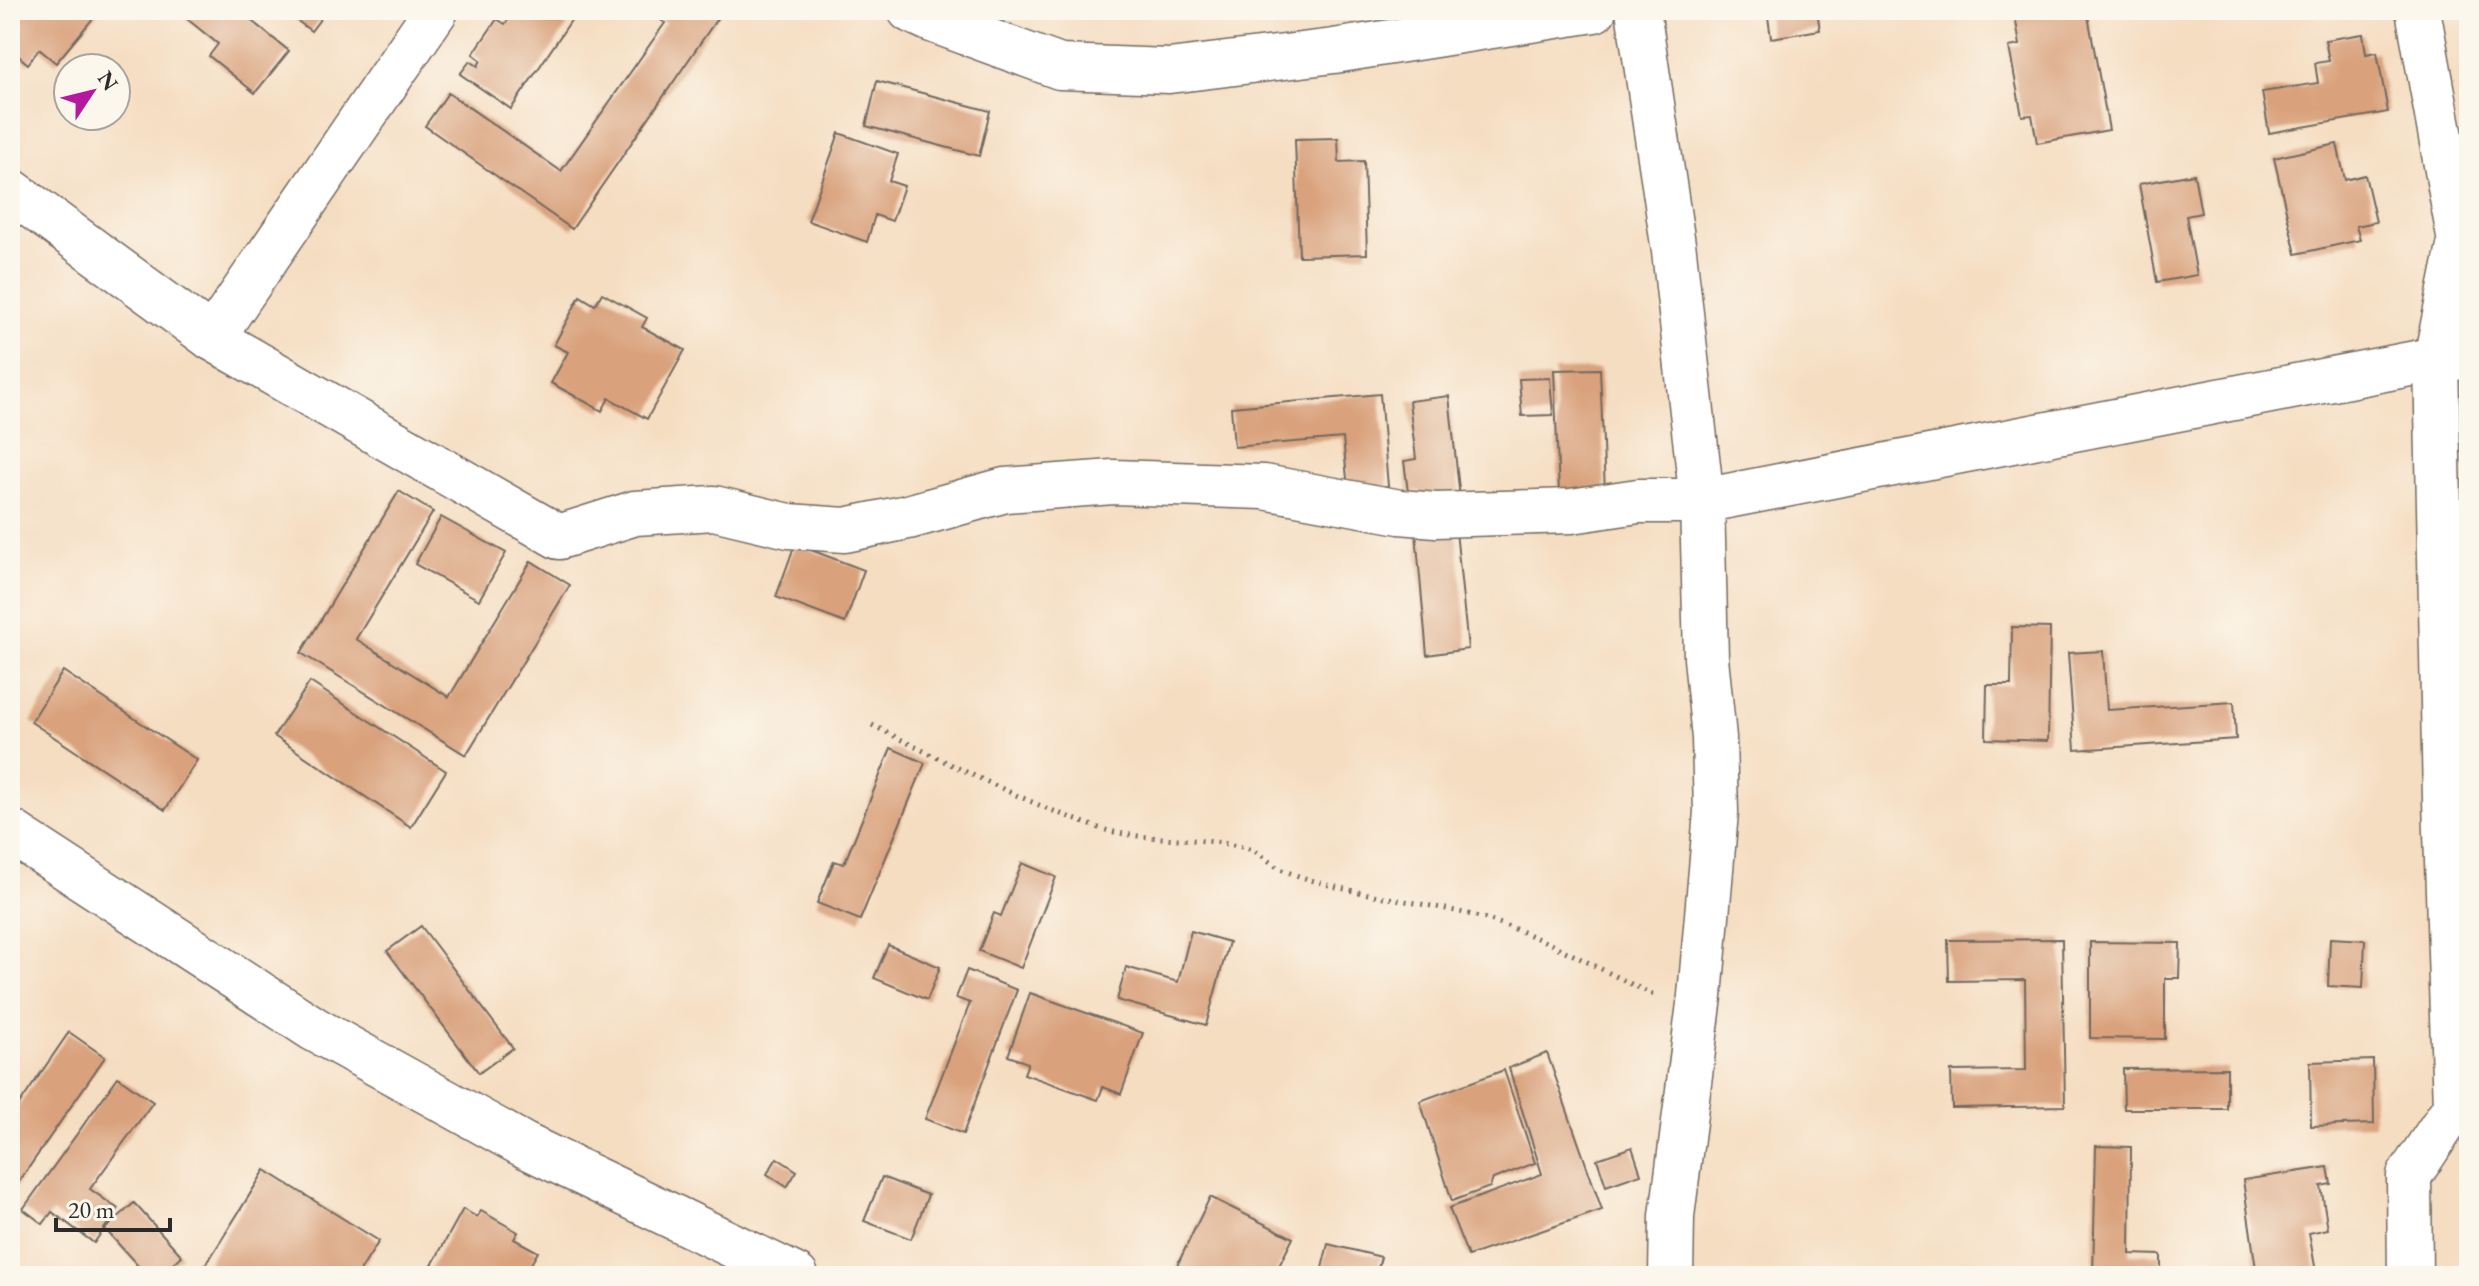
<svg xmlns="http://www.w3.org/2000/svg" width="2479" height="1286" font-family="'EB Garamond',serif">
	<style>
		.building { fill: #d9a17c }
		.lines { fill: none; stroke-linecap: round; stroke-linejoin: round }
		.minor-casing { stroke: #726960; stroke-width: 47 }
		.path { stroke: #726960; stroke-width: 5; stroke-dasharray: 2 6; stroke-linecap: butt }
		.minor { stroke: #fff; stroke-width: 44 }
	</style>
	<rect width="100%" height="100%" fill="#fbf7ec"/>
	<filter id="ink" filterUnits="userSpaceOnUse"><feTurbulence type="fractalNoise" baseFrequency=".0125" numOctaves="2"/><feDisplacementMap in="SourceGraphic" scale="16" xChannelSelector="R" yChannelSelector="G"/><feConvolveMatrix kernelMatrix="1 2 1 2 8 2 1 2 1" color-interpolation-filters="sRGB"/></filter>
	<filter id="wash" filterUnits="userSpaceOnUse"><feTurbulence type="fractalNoise" baseFrequency=".006" numOctaves="4" result="noise"/><feDisplacementMap in="SourceGraphic" scale="32" xChannelSelector="R" yChannelSelector="G"/><feGaussianBlur stdDeviation="1.8" result="paint"/><feColorMatrix in="noise" values="0 0 0 0 0 0 0 0 0 0 0 0 0 0 0 0 0 1.4 0 .05"/><feComposite in="paint" operator="in"/></filter>
	<g filter="url(#wash)">
		<rect width="100%" height="100%" fill="#f5ddc1"/>
		<g id="blocks">
			<g class="building">
				<polygon points="10,10 100,10 56,63 39,49 28,64 10,49"/>
				<polygon points="176,10 238,10 289,51 255,93 209,56 218,44"/>
				<polygon points="283,10 327,10 311,31"/>
				<polygon points="504,10 578,10 511,109 460,74 470,61 478,66 481,60 473,54 497,19 505,24 510,17 503,12"/>
				<polygon points="647,10 723,10 572,229 425,126 448,93 561,171 665,23"/>
				<polygon points="1767,10 1817,10 1820,30 1771,38"/>
				<polygon points="2014,10 2087,10 2109,130 2037,143 2032,115 2022,116 2009,47 2020,45"/>
				<polygon points="2363,34 2366,54 2377,52 2388,112 2269,133 2262,92 2318,83 2315,63 2329,61 2325,40"/>
				<polygon points="877,81 990,111 979,156 866,126"/>
				<polygon points="839,133 898,154 889,181 904,186 892,221 875,215 867,242 808,221"/>
				<polygon points="1338,138 1339,162 1364,161 1367,254 1299,256 1295,139"/>
				<polygon points="2337,144 2345,180 2365,175 2376,222 2356,226 2360,240 2296,254 2274,158"/>
				<polygon points="2194,174 2201,213 2186,216 2197,275 2157,282 2139,184"/>
				<polygon points="602,293 647,318 642,327 685,350 647,419 609,398 602,411 551,383 568,352 554,345 580,296 595,305"/>
				<polygon points="1600,369 1605,493 1559,494 1554,370"/>
				<polygon points="1550,378 1553,415 1522,416 1519,379"/>
				<polygon points="1380,394 1388,486 1348,489 1343,438 1234,447 1231,407"/>
				<polygon points="1449,396 1461,508 1422,511 1420,491 1408,492 1404,461 1416,459 1409,401"/>
				<polygon points="399,491 433,512 356,639 449,697 531,561 570,585 466,755 301,653"/>
				<polygon points="441,517 506,553 479,600 415,564"/>
				<polygon points="1456,531 1468,649 1427,655 1416,533"/>
				<polygon points="795,544 864,570 845,623 776,597"/>
				<polygon points="2012,627 2050,628 2048,741 1986,739 1987,685 2011,685"/>
				<polygon points="2103,651 2107,710 2234,702 2236,739 2075,750 2068,653"/>
				<polygon points="63,671 197,760 165,810 31,722"/>
				<polygon points="310,682 446,771 411,827 274,736"/>
				<polygon points="891,748 925,763 860,920 817,903 834,861 844,864"/>
				<polygon points="1022,863 1056,877 1021,968 979,951 994,913 1001,916"/>
				<polygon points="421,926 513,1048 479,1073 387,951"/>
				<polygon points="1191,931 1229,942 1206,1025 1117,1000 1126,967 1178,982"/>
				<polygon points="2330,938 2365,940 2363,988 2328,986"/>
				<polygon points="2062,939 2065,1106 1952,1108 1951,1071 2026,1070 2025,980 1949,981 1948,940"/>
				<polygon points="2090,942 2180,943 2179,978 2165,978 2165,1039 2090,1038"/>
				<polygon points="888,945 940,967 927,1000 874,978"/>
				<polygon points="967,970 1017,990 963,1134 925,1119 970,1003 956,998"/>
				<polygon points="1030,993 1143,1033 1121,1094 1103,1087 1098,1100 1024,1074 1028,1063 1008,1056"/>
				<polygon points="69,1032 105,1057 14,1189 10,1186 10,1118"/>
				<polygon points="1547,1053 1602,1210 1468,1256 1449,1208 1542,1174 1509,1068"/>
				<polygon points="2373,1060 2374,1124 2311,1126 2310,1062"/>
				<polygon points="2227,1068 2227,1109 2124,1109 2123,1069"/>
				<polygon points="1504,1070 1535,1163 1493,1179 1490,1187 1452,1201 1420,1101"/>
				<polygon points="118,1077 153,1102 90,1189 118,1209 94,1243 52,1212 43,1224 23,1209"/>
				<polygon points="2096,1146 2131,1147 2130,1254 2161,1255 2161,1276 2093,1276"/>
				<polygon points="1632,1147 1641,1174 1606,1186 1597,1159"/>
				<polygon points="777,1158 797,1171 787,1187 767,1174"/>
				<polygon points="2328,1167 2331,1184 2321,1186 2328,1229 2309,1233 2316,1272 2287,1276 2257,1276 2243,1180"/>
				<polygon points="265,1170 379,1241 357,1276 199,1276"/>
				<polygon points="882,1177 928,1195 911,1239 864,1221"/>
				<polygon points="1210,1197 1293,1238 1274,1276 1172,1276"/>
				<polygon points="134,1203 182,1256 160,1276 147,1276 105,1229"/>
				<polygon points="463,1209 477,1217 481,1211 518,1232 514,1239 538,1252 524,1276 426,1276"/>
				<polygon points="1328,1244 1381,1257 1376,1276 1320,1276"/>
			</g>
		</g>
	</g>
	<g filter="url(#ink)">
		<use href="#blocks" fill-opacity="0" stroke="#726960" stroke-width="2"/>
		<g class="lines">
			<defs>
				<g id="minor">
					<polyline points="910,10 932,20 1060,67 1169,71 1334,51 1594,10"/>
					<polyline points="1638,10 1674,251 1702,501 1706,658 1714,738 1716,812 1700,996 1672,1216 1671,1276"/>
					<polyline points="2418,10 2460,242 2436,359 2469,357"/>
					<polyline points="10,190 212,338 559,537 635,513 714,508 789,526 845,530 908,517 1005,490 1113,482 1264,487 1400,512 1436,515 1571,511 1638,501 1702,501 2436,359 2445,800 2455,1107"/>
					<polyline points="212,338 436,10"/>
					<polyline points="10,831 314,1029 524,1145 796,1276"/>
					<polyline points="2410,1276 2409,1176 2455,1107 2469,1103"/>
				</g>
			</defs>
			<use href="#minor" class="minor-casing"/>
			<path class="path" d="M872,725c72,36 145,74 221,101 50,18 106,8 156,23 13,4 23,17 36,22 59,23 122,28 183,43 65,16 124,52 184,80h6"/>
			<use href="#minor" class="minor"/>
		</g>
	</g>
	<rect width="2479" height="1286" fill="none" stroke="#fbf7ec" stroke-width="40"/>
	<g transform="translate(92 92) rotate(55)"><circle r="38" fill="#fbf7ec" stroke="#a8a59f" stroke-width="2"/>
	<path d="M0-6L14 30L0 20L-14 30Z" fill="#b5179e"/>
	<text y="-12" font-size="22" font-weight="bold" text-anchor="middle" fill="#2b2b2b">N</text>
	</g>
	<path d="M56 1218v12h114v-12" fill="none" stroke="#2b2b2b" stroke-width="4"/>
	<text x="68" y="1218" font-size="24" fill="#2b2b2b" stroke="#fbf7ec" stroke-width="6" paint-order="stroke">20 m</text>
</svg>
